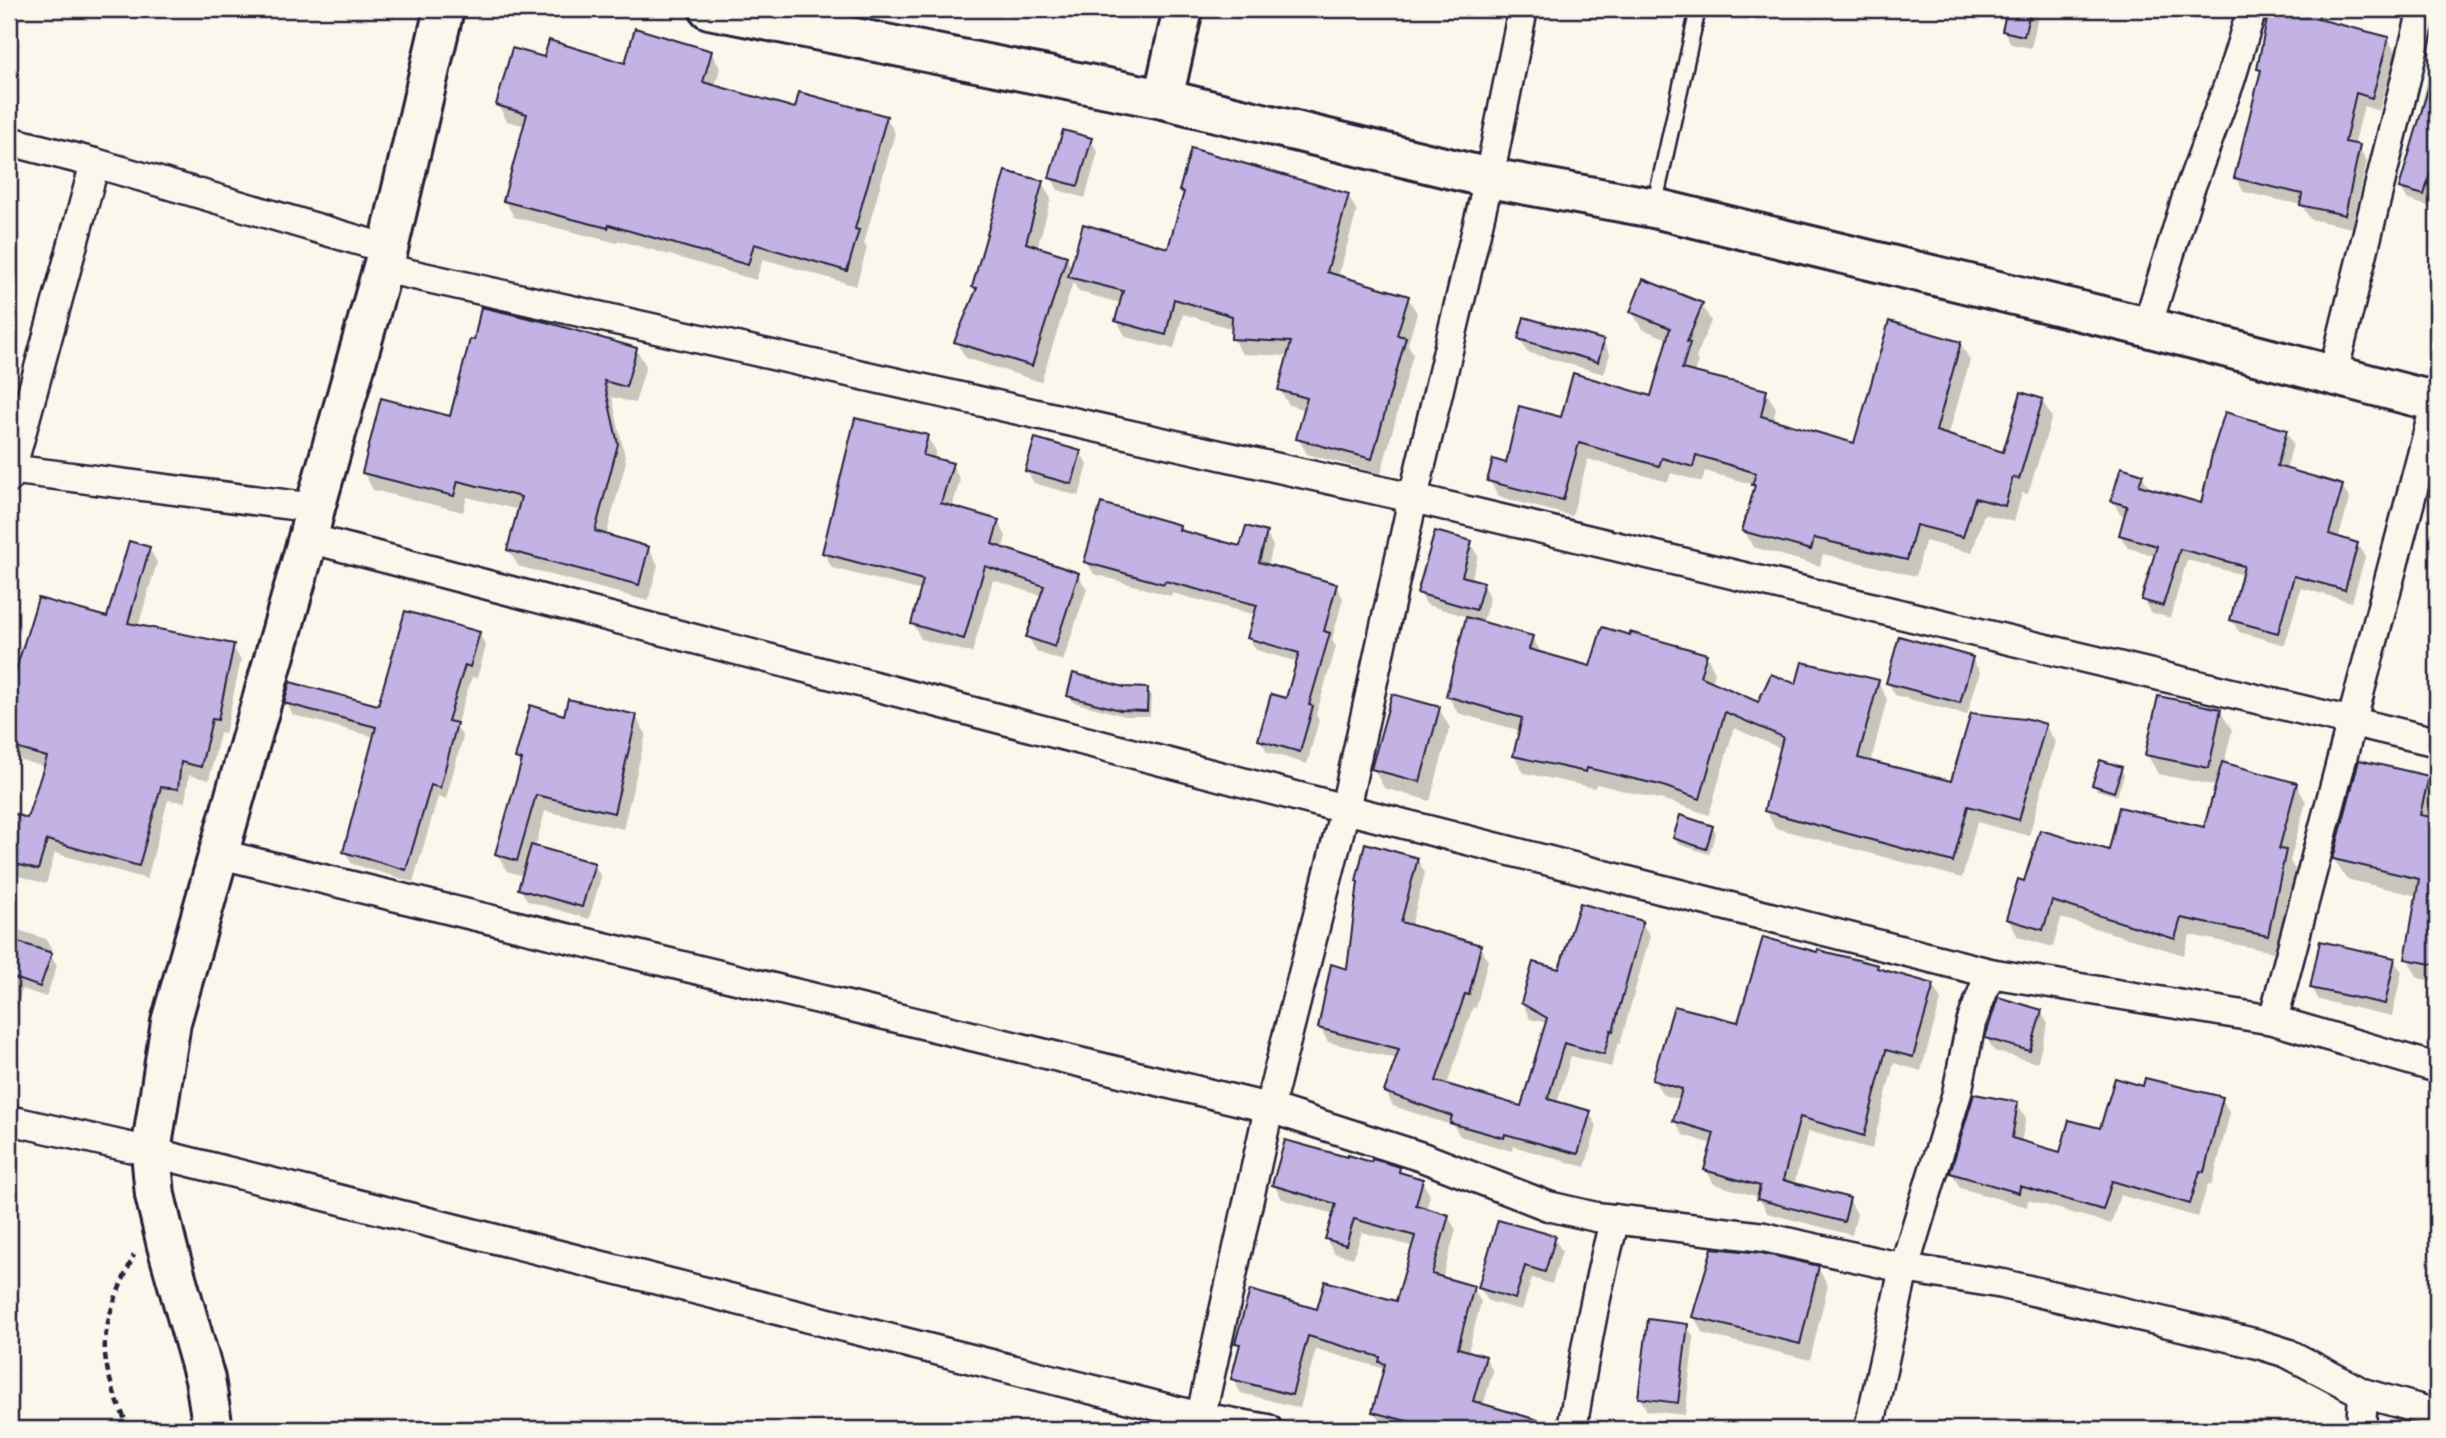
<svg xmlns="http://www.w3.org/2000/svg" width="2446" height="1438" font-family="'Balsamiq Sans',sans-serif">
	<style>
		.shadow { fill: #0003 }
		.building { fill: #c3b2e3; stroke: #22223b; stroke-width: 2 }
		.lines { fill: none; stroke-linecap: round; stroke-linejoin: round }
		.lane-casing { stroke: #22223b; stroke-width: 19 }
		.street-casing { stroke: #22223b; stroke-width: 33 }
		.secondary-casing { stroke: #22223b; stroke-width: 44 }
		.path { stroke: #22223b; stroke-width: 4.5; stroke-dasharray: 7 5; stroke-linecap: butt }
		.lane { stroke: #fbf7ec; stroke-width: 14 }
		.street { stroke: #fbf7ec; stroke-width: 28 }
		.secondary { stroke: #fbf7ec; stroke-width: 38 }
	</style>
	<rect width="100%" height="100%" fill="#fbf7ec"/>
	<filter id="ink" filterUnits="userSpaceOnUse"><feTurbulence type="fractalNoise" baseFrequency=".0143" numOctaves="2"/><feDisplacementMap in="SourceGraphic" scale="14" xChannelSelector="R" yChannelSelector="G"/><feConvolveMatrix kernelMatrix="1 2 1 2 8 2 1 2 1" color-interpolation-filters="sRGB"/></filter>
	<g filter="url(#ink)">
		<g class="shadow">
			<polygon points="2009,9 2040,9 2031,48 2011,44 2004,31"/>
			<polygon points="2271,9 2320,10 2328,23 2388,39 2396,53 2379,111 2364,106 2354,146 2358,147 2367,161 2352,228 2310,219 2302,205 2244,192 2236,178 2262,73 2259,69"/>
			<polygon points="711,52 720,68 715,87 796,110 886,117 895,133 864,243 867,248 856,286 763,259 756,280 618,240 617,243 514,217 505,201 526,126 507,121 498,105 545,59 626,65"/>
			<polygon points="2432,59 2437,61 2437,185 2431,207 2408,200 2401,188 2430,123 2421,108"/>
			<polygon points="1090,139 1098,152 1085,198 1058,190 1051,177"/>
			<polygon points="1042,183 1051,199 1037,248 1066,257 1072,268 1169,250 1184,196 1181,190 1348,196 1357,211 1338,277 1408,298 1417,313 1408,344 1413,354 1381,474 1307,454 1298,438 1306,410 1289,405 1280,390 1289,356 1242,354 1233,339 1233,329 1183,314 1174,349 1126,337 1117,321 1121,303 1079,292 1073,282 1041,382 966,358 956,342 977,293 973,287"/>
			<polygon points="1701,304 1711,321 1696,358 1698,361 1694,374 1766,392 1776,408 1773,421 1855,445 1960,343 1970,360 1948,437 2004,454 2042,400 2052,417 2028,494 2022,493 2014,522 1984,514 1972,553 1925,541 1916,576 1823,554 1820,566 1753,547 1744,530 1756,488 1755,485 1705,471 1702,482 1671,473 1668,482 1588,459 1572,516 1499,497 1489,480 1562,419 1652,398 1668,339 1642,329 1632,312"/>
			<polygon points="1520,339 1603,341 1610,354 1604,374 1527,352"/>
			<polygon points="636,349 646,366 635,403 612,397 626,462 606,536 648,548 658,565 648,601 518,566 509,550 519,510 467,497 463,512 373,490 364,473 452,418"/>
			<polygon points="2286,431 2293,444 2286,470 2342,486 2350,499 2338,539 2357,544 2365,557 2352,602 2301,588 2285,645 2239,632 2231,619 2243,575 2187,560 2170,618 2150,612 2143,599 2156,556 2128,548 2120,535 2126,515 2120,514 2113,501 2142,475 2149,488 2202,505"/>
			<polygon points="927,437 936,451 934,460 952,465 960,480 952,508 998,521 1006,536 1003,549 1078,575 1087,589 1063,661 1037,652 1028,637 1042,596 993,580 972,653 921,639 913,624 922,591 832,568 824,553"/>
			<polygon points="1080,452 1088,465 1079,496 1034,483 1027,471"/>
			<polygon points="1179,526 1183,533 1242,548 1266,533 1273,546 1268,566 1336,586 1343,598 1332,640 1336,647 1316,715 1319,720 1307,764 1267,752 1260,739 1287,700 1298,662 1256,650 1249,638 1256,615 1172,593 1171,596 1094,574 1086,561"/>
			<polygon points="1470,543 1478,556 1471,580 1483,584 1490,597 1482,624 1532,637 1542,654 1592,668 1706,655 1715,672 1712,684 1759,705 1797,687 1878,682 1887,699 1871,761 1952,783 2045,725 2055,742 2029,836 1977,822 1962,878 1775,828 1766,811 1782,749 1734,728 1709,815 1671,802 1596,784 1595,788 1524,773 1514,756 1521,731 1458,713 1448,696 1468,617 1427,605 1419,592"/>
			<polygon points="149,548 157,562 138,627 232,646 241,660 225,734 220,733 209,780 189,775 185,802 168,800 147,879 55,853 46,884 9,873 9,814 29,820 45,767 21,760 13,746 15,740 9,737 9,680 14,681 108,619"/>
			<polygon points="479,633 486,646 477,678 472,677 456,726 463,737 446,799 438,797 413,882 352,864 345,852 375,737 293,715 286,702 380,707"/>
			<polygon points="1972,659 1980,672 1967,715 1895,695 1888,682"/>
			<polygon points="1147,689 1151,695 1150,716 1125,716 1073,702 1069,696"/>
			<polygon points="1439,709 1450,728 1430,801 1384,788 1373,768"/>
			<polygon points="2220,711 2232,730 2224,764 2296,784 2306,802 2290,861 2295,870 2278,953 2190,935 2184,955 2061,918 2053,947 2018,937 2008,919 2025,883 2110,853 2205,830 2217,786 2158,774 2147,754"/>
			<polygon points="565,717 636,717 646,734 623,829 545,811 535,848 594,864 601,877 589,919 528,901 520,889 524,876 507,871 497,854 522,767 517,758"/>
			<polygon points="2121,769 2124,775 2117,796 2097,790 2094,785"/>
			<polygon points="2428,777 2437,793 2434,820 2437,820 2437,982 2418,978 2407,958 2418,896 2346,879 2334,859"/>
			<polygon points="1712,827 1716,833 1709,854 1678,844 1675,838"/>
			<polygon points="1417,859 1425,873 1411,926 1480,947 1488,960 1476,1008 1473,1007 1447,1085 1523,1108 1547,1023 1530,1019 1523,1005 1534,964 1560,971 1642,923 1650,936 1620,1044 1618,1043 1611,1067 1571,1056 1557,1103 1589,1113 1597,1126 1585,1167 1513,1146 1512,1151 1460,1136 1454,1126 1393,1106 1386,1092 1397,1059 1328,1042 1320,1028 1349,971"/>
			<polygon points="9,927 46,939 52,950 51,956 57,966 46,997 22,989 9,1037"/>
			<polygon points="1818,955 1877,966 1880,971 1933,986 1941,1000 1921,1071 1894,1063 1872,1149 1808,1131 1794,1185 1849,1199 1857,1214 1852,1235 1767,1213 1759,1197 1714,1184 1706,1170 1713,1144 1683,1135 1675,1121 1681,1100 1663,1095 1654,1080 1739,1024"/>
			<polygon points="2394,960 2402,972 2392,1016 2319,1000 2312,988"/>
			<polygon points="2041,1011 2048,1024 2037,1063 1994,1051 1987,1038"/>
			<polygon points="2144,1088 2222,1099 2230,1113 2212,1185 2208,1184 2198,1217 2120,1195 2111,1224 2028,1200 2027,1207 1960,1188 1952,1173 2017,1103 2026,1118 2021,1142 2061,1154 2101,1131"/>
			<polygon points="1348,1160 1399,1169 1403,1175 1422,1181 1430,1195 1426,1210 1448,1216 1456,1230 1442,1279 1473,1288 1481,1302 1468,1352 1485,1357 1493,1371 1483,1406 1534,1421 1539,1429 1397,1429 1382,1425 1374,1412 1385,1369 1316,1349 1300,1408 1241,1393 1233,1379 1240,1348 1237,1342 1318,1311 1397,1304 1414,1247 1362,1232 1353,1258 1334,1253 1326,1239 1334,1214 1282,1199 1274,1185"/>
			<polygon points="1554,1238 1562,1251 1552,1284 1532,1278 1522,1310 1488,1301 1480,1288"/>
			<polygon points="1818,1268 1828,1285 1810,1360 1704,1334 1694,1317"/>
			<polygon points="1687,1325 1694,1338 1685,1415 1647,1411 1640,1398"/>
		</g>
		<g class="building">
			<polygon points="2007,9 2031,9 2024,36 2002,31"/>
			<polygon points="2269,9 2321,9 2318,19 2389,37 2372,98 2356,93 2345,142 2360,145 2345,215 2300,205 2302,194 2234,178 2261,70 2257,69"/>
			<polygon points="635,28 712,51 703,82 795,108 799,92 887,116 855,229 859,230 847,271 754,244 748,265 609,225 608,228 580,221 503,201 527,114 496,105 512,48 544,57 549,40 625,63"/>
			<polygon points="2431,79 2437,80 2437,150 2424,195 2399,188"/>
			<polygon points="1063,130 1092,138 1078,186 1049,178"/>
			<polygon points="1191,148 1349,194 1327,272 1409,296 1397,335 1406,337 1372,459 1296,439 1307,398 1278,390 1291,342 1231,339 1232,316 1174,299 1166,335 1115,321 1123,291 1068,277 1083,224 1168,248 1184,192 1179,191"/>
			<polygon points="1005,171 1043,181 1026,243 1067,256 1032,366 954,342 977,288 972,287"/>
			<polygon points="1643,279 1703,303 1687,342 1690,343 1682,369 1767,390 1761,416 1854,443 1889,321 1961,342 1936,431 2003,452 2021,392 2043,399 2019,479 2013,477 2005,506 1975,498 1963,537 1916,525 1907,560 1814,538 1811,550 1742,531 1755,485 1752,485 1756,473 1696,455 1693,467 1662,458 1659,466 1579,443 1563,500 1487,481 1493,459 1506,463 1519,406 1561,417 1573,373 1651,396 1670,328 1630,312"/>
			<polygon points="481,307 546,322 637,348 626,387 604,381 618,444 595,531 649,547 639,585 507,550 521,497 458,481 454,496 362,473 381,398 450,416 470,339 474,340"/>
			<polygon points="1524,317 1604,340 1598,362 1518,339"/>
			<polygon points="2225,412 2287,430 2277,466 2343,485 2329,534 2358,543 2345,590 2294,576 2278,633 2230,620 2244,566 2180,549 2163,606 2141,600 2157,546 2119,535 2127,506 2111,501 2121,467 2143,474 2139,485 2201,503 2213,450"/>
			<polygon points="855,418 928,435 923,455 953,463 941,503 999,520 992,544 1079,573 1055,647 1026,637 1044,586 985,566 964,639 911,624 923,580 822,553"/>
			<polygon points="1035,438 1081,451 1072,484 1025,471"/>
			<polygon points="1101,503 1180,525 1179,530 1240,546 1246,526 1267,532 1259,562 1337,584 1324,631 1330,633 1309,705 1313,706 1300,752 1258,740 1271,694 1286,698 1299,653 1247,638 1257,605 1165,581 1164,584 1084,562"/>
			<polygon points="1435,531 1472,541 1462,576 1484,582 1476,610 1417,593"/>
			<polygon points="129,541 150,547 128,623 234,644 218,720 212,719 201,767 181,762 178,789 161,787 139,866 47,840 38,870 9,862 9,812 27,818 47,757 9,746 9,678 13,679 38,598 107,617"/>
			<polygon points="405,611 480,632 470,667 465,665 448,721 457,723 440,788 431,785 406,870 343,852 376,727 284,703 290,682 378,705"/>
			<polygon points="1466,617 1533,636 1529,649 1590,666 1602,627 1630,635 1630,632 1707,654 1700,676 1758,702 1771,674 1796,684 1802,662 1879,680 1858,758 1951,781 1971,713 2024,719 2025,718 2046,724 2019,820 1968,806 1953,862 1764,811 1783,737 1725,712 1700,799 1660,785 1587,768 1586,772 1513,756 1522,718 1446,696"/>
			<polygon points="1899,636 1973,657 1960,703 1886,683"/>
			<polygon points="1073,673 1124,687 1148,688 1147,711 1120,710 1067,696"/>
			<polygon points="1392,694 1440,707 1420,782 1371,769"/>
			<polygon points="2158,696 2221,709 2209,768 2145,755"/>
			<polygon points="568,699 637,715 614,813 536,795 517,861 495,854 522,760 515,758 530,705 564,715"/>
			<polygon points="2100,760 2122,767 2114,792 2092,785"/>
			<polygon points="2359,760 2429,776 2420,815 2437,818 2437,965 2405,959 2419,879 2333,859"/>
			<polygon points="2222,762 2297,783 2279,849 2286,850 2268,936 2181,918 2175,939 2052,901 2043,930 2006,919 2018,879 2024,881 2040,830 2109,850 2119,807 2204,827"/>
			<polygon points="1680,815 1713,826 1706,849 1673,838"/>
			<polygon points="1365,843 1418,858 1401,922 1481,945 1469,995 1465,994 1436,1081 1521,1106 1547,1018 1521,1003 1533,962 1559,969 1580,903 1643,921 1613,1031 1611,1030 1604,1054 1564,1043 1548,1099 1591,1111 1578,1154 1505,1134 1504,1138 1450,1123 1452,1116 1384,1092 1399,1049 1318,1028 1331,964 1347,969 1358,882 1356,881"/>
			<polygon points="531,845 595,863 582,907 518,889"/>
			<polygon points="1763,937 1817,952 1818,950 1878,965 1877,968 1934,984 1913,1057 1886,1050 1864,1136 1800,1117 1783,1180 1850,1198 1844,1222 1757,1199 1760,1186 1704,1170 1714,1133 1673,1121 1682,1089 1652,1080 1674,1006 1738,1022"/>
			<polygon points="9,939 52,953 40,987 9,976"/>
			<polygon points="2320,941 2395,958 2385,1004 2310,988"/>
			<polygon points="1998,997 2042,1010 2030,1051 1985,1038"/>
			<polygon points="2115,1078 2143,1086 2145,1078 2223,1097 2204,1172 2200,1171 2190,1204 2112,1181 2103,1210 2020,1186 2019,1193 1950,1173 1974,1094 2018,1102 2012,1138 2060,1152 2069,1120 2100,1128"/>
			<polygon points="1285,1140 1347,1157 1348,1155 1371,1162 1372,1159 1394,1165 1400,1167 1399,1172 1423,1179 1416,1205 1449,1215 1432,1274 1474,1286 1458,1348 1486,1356 1473,1401 1548,1423 1547,1429 1438,1429 1372,1412 1385,1364 1379,1362 1380,1357 1308,1336 1292,1395 1231,1379 1240,1344 1235,1343 1250,1290 1317,1309 1325,1281 1396,1301 1415,1236 1354,1219 1346,1245 1325,1239 1336,1204 1272,1185"/>
			<polygon points="1498,1220 1556,1236 1545,1272 1525,1266 1515,1299 1478,1288"/>
			<polygon points="1712,1248 1761,1253 1819,1266 1800,1344 1692,1317"/>
			<polygon points="1648,1319 1688,1324 1678,1403 1638,1398"/>
		</g>
		<g class="lines">
			<defs>
				<polyline id="lane" points="1654,207 1698,9"/>
				<g id="street">
					<polyline points="9,141 95,163 388,249"/>
					<polyline points="383,268 1413,498 2437,742"/>
					<polyline points="2147,327 2189,191 2230,81 2252,9"/>
					<polyline points="2333,374 2423,9"/>
					<polyline points="9,469 315,508"/>
					<polyline points="9,478 95,163"/>
					<polyline points="308,538 1345,809 1990,973 2273,1020 2437,1068"/>
					<polyline points="220,854 1269,1108 1422,1157 1548,1206 1596,1217 1764,1237 1904,1268 2003,1284 2258,1344 2287,1353 2363,1393 2437,1414"/>
					<polyline points="2273,1020 2436,402"/>
					<polyline points="9,1120 151,1152 1201,1417 1268,1429"/>
					<polyline points="1198,1429 1269,1108 1345,809 1413,498 1489,178 1523,9"/>
					<path d="M1572,1429c12,-71 24,-141 43,-210"/>
					<polyline points="1869,1429 1904,1268 1957,1093 1971,1023 1990,973"/>
					<polyline points="2361,1429 2363,1393"/>
				</g>
				<g id="secondary">
					<polyline points="709,9 1163,99 1489,178 1654,208 2147,327 2437,402"/>
					<polyline points="1163,99 1183,9"/>
					<polyline points="213,1429 205,1379 167,1246 155,1195 151,1152 171,1022 308,538 315,508 388,249 444,9"/>
				</g>
			</defs>
			<use href="#lane" class="lane-casing"/>
			<use href="#street" class="street-casing"/>
			<use href="#secondary" class="secondary-casing"/>
			<path class="path" d="M129,1429c-12,-28 -29,-65 -23,-96 4,-27 17,-53 28,-78"/>
			<use href="#lane" class="lane"/>
			<use href="#street" class="street"/>
			<use href="#secondary" class="secondary"/>
		</g>
	</g>
	<rect width="2446" height="1438" fill="none" stroke="#fbf7ec" stroke-width="35"/>
	<rect x="18" y="18" width="2411" height="1403" fill="none" stroke="#22223b" stroke-width="2.5" filter="url(#ink)"/>
</svg>
